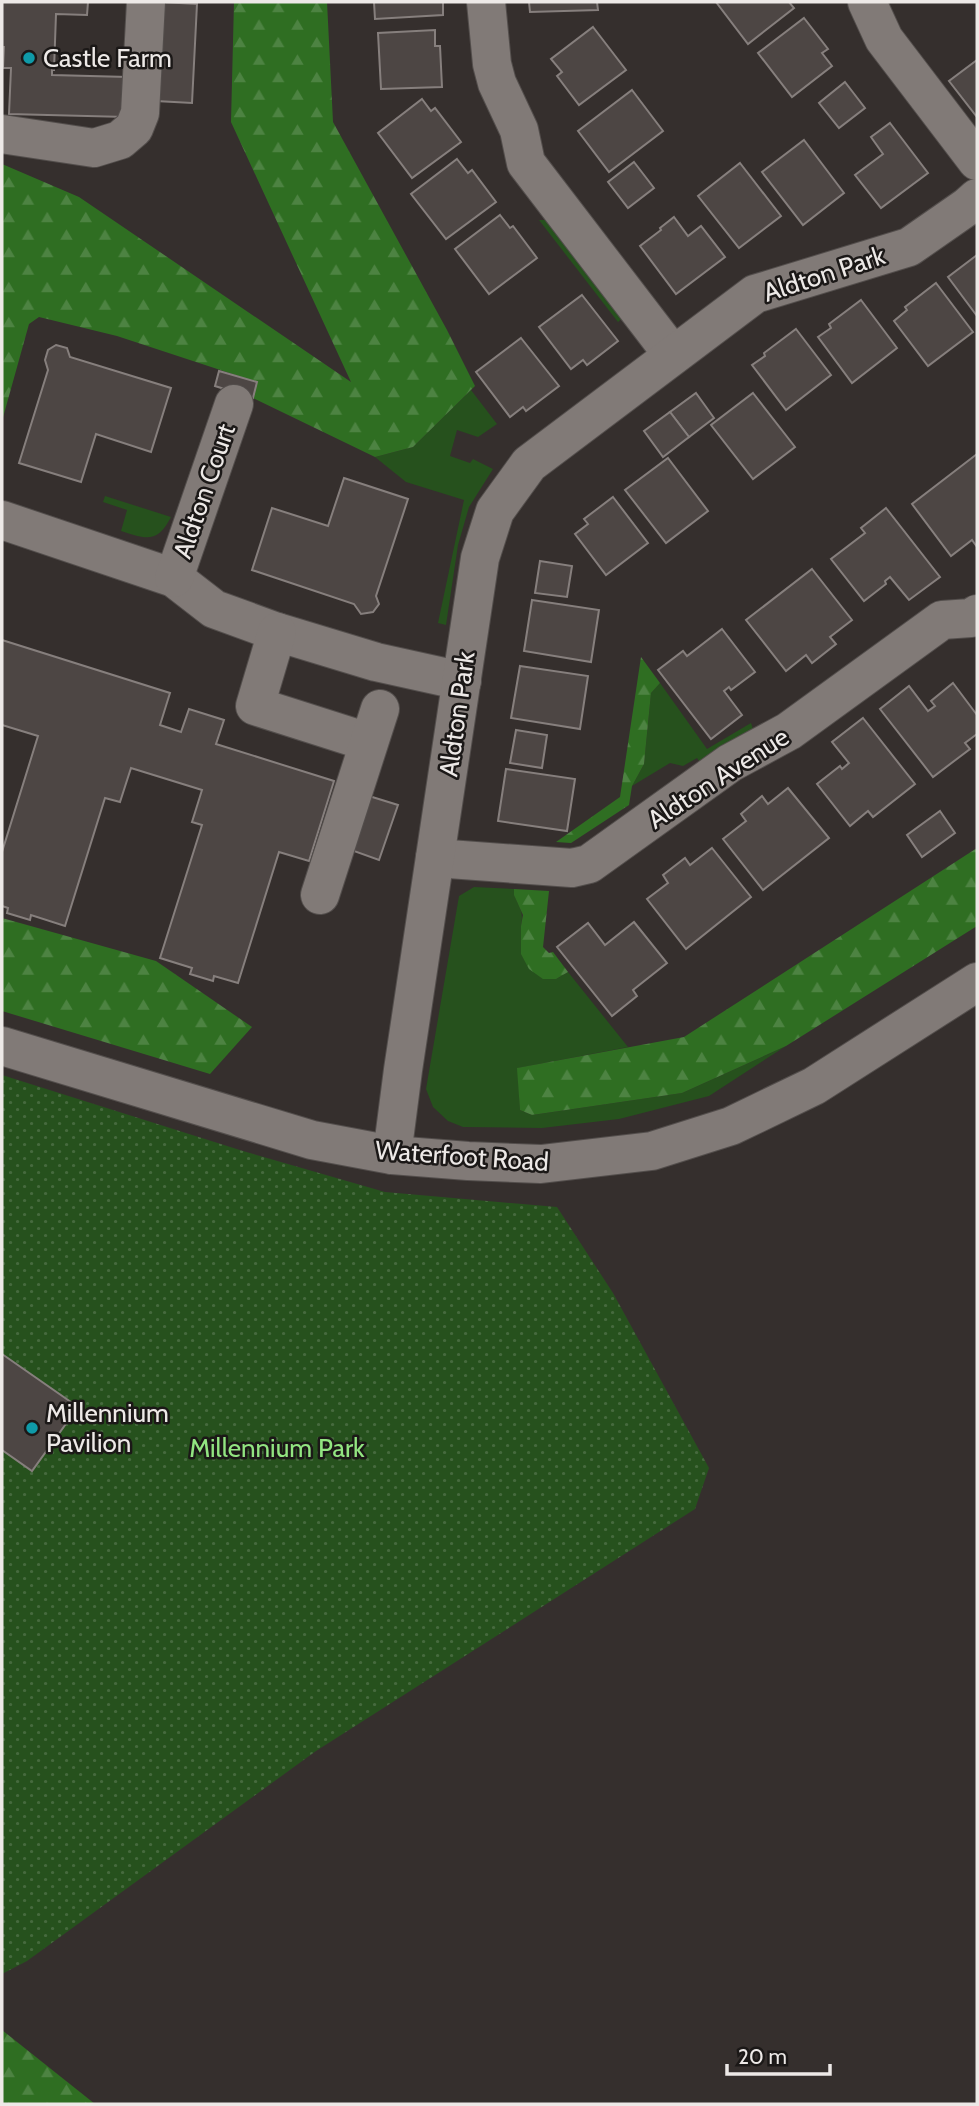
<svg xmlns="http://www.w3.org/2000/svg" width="979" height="2106" font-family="Cabin,sans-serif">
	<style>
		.green { fill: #26511d }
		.forest { fill: url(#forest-firs) }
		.park { fill: url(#park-dots) }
		.building { fill: #4d4644; stroke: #867f7d; stroke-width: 2 }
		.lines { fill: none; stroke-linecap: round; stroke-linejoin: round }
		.minor-casing { stroke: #534e4c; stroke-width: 40 }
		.minor { stroke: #817a77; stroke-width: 38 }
		.culture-dot { fill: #0f9aa8; stroke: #1b1817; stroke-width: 2.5 }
		.labels { text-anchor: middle; stroke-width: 5; stroke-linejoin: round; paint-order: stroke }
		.poi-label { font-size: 26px; fill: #ede9e7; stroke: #1b1817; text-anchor: start }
		.street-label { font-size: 26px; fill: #ede9e7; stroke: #1b1817 }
		.park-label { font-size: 26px; fill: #92e581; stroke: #1b1817 }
	</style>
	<defs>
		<pattern id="forest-firs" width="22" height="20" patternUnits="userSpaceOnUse" patternTransform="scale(1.75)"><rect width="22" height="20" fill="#2f6e22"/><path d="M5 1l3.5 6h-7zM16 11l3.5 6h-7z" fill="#4d8342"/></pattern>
		<pattern id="park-dots" width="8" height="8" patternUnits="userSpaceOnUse" patternTransform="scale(1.75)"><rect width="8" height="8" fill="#26511d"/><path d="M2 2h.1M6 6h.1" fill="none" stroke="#466a3e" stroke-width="1.8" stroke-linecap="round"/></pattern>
	</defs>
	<rect width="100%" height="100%" fill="#352f2d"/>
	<g class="green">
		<polygon points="539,220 552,220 624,317 618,322"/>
		<polygon points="471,390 497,424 478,437 457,430 450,456 470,463 473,459 493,469 469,507 458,545 446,625 438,623 464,500 406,482 375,457 413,447"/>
		<path d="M105,496l66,21c-14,27 -25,22 -50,14l6,-21 -24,-8z"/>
		<polygon points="660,683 707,749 751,723 754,732 702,765 697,758 683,766 670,763 632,786 644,764 651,693"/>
		<path d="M474,887l40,2c1,17 11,17 7,37l35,53 12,-7 60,75 -110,21 2,42 12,5 150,-22 104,-47 -77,50 -90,23 -77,9 -79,-1 -15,-6 -15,-14 -7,-18 33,-193z"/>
	</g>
	<g class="forest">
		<polygon points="234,2 327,2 333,122 447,330 475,386 413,447 375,457 253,398 257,382 117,336 39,317 29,324 2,421 2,164 79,197 351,382 231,122"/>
		<polygon points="641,657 660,683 651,693 644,764 632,786 629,805 571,843 556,842 620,797"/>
		<polygon points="977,848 977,926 786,1046 682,1093 532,1115 520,1110 517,1068 684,1037"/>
		<polygon points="514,889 549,891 543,947 549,953 553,952 568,972 556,979 543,979 529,969 521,954 521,926 523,915 514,895"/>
		<polygon points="2,918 156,961 252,1027 210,1074 2,1011"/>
		<polygon points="2,2030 95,2104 2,2104"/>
	</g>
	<polygon class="park" points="2,1075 243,1151 385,1192 557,1207 613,1293 709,1468 695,1509 316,1751 27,1961 2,1974"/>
	<g class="building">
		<polygon points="2,2 88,2 87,15 56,14 54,70 52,70 52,75 128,77 126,117 9,114 11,68 3,68 4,47 2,47"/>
		<polygon points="161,2 197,4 192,103 156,101"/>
		<polygon points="374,2 443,2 443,15 375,19"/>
		<polygon points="529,2 597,2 598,10 530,12"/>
		<polygon points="716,2 789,2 794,8 748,44"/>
		<polygon points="804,18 828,49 822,53 832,66 792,97 758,53"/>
		<polygon points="593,27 626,70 579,105 557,76 562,72 551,59"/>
		<polygon points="435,30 435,46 440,46 442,87 381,89 378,33"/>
		<polygon points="977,60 977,117 949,81"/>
		<polygon points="845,82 865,108 839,128 819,103"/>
		<polygon points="632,90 663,131 609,172 578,131"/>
		<polygon points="422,99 431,111 435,108 461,142 412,178 378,133"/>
		<polygon points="890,123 928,173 881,208 855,175 883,154 871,137"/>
		<polygon points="804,140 844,193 803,225 762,172"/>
		<polygon points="457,159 468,173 472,170 496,202 446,239 411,194"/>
		<polygon points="634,162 654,188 628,208 608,182"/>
		<polygon points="740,163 781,216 739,248 698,196"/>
		<polygon points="500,215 510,228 513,226 537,258 489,294 455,249"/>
		<polygon points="674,217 688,236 701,226 725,257 676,294 640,246 661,230 660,228"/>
		<polygon points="977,255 977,316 948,277"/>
		<polygon points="936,283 973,332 928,366 894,321 907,310 905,307"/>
		<polygon points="582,295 618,341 587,365 583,360 571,369 539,327"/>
		<polygon points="861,300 897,348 852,383 818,337 831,328 829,324"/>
		<polygon points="796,329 831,375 786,410 752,365 765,356 764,353"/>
		<polygon points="521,338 559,386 526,411 523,407 510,417 476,372"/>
		<polygon points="56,345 67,348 70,357 171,388 151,452 96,434 81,482 19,463 48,370 45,360 48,350"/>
		<polygon points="219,371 257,382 253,398 215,386"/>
		<polygon points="696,393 714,418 689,437 670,412"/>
		<polygon points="753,393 795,447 753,479 711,425"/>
		<polygon points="670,412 689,437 663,457 644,431"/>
		<polygon points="977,454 977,547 972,540 951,556 912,504"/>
		<polygon points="668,458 708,511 666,543 625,490"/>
		<polygon points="344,478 408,499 376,596 379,604 373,612 361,614 354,604 252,570 272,508 328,526"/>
		<polygon points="613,497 648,543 606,575 575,534 588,524 584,519"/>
		<polygon points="886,508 940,577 909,600 890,577 885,581 886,584 864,601 831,559 865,533 861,528"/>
		<polygon points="540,561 572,566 567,597 535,593"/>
		<polygon points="812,569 852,620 830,637 836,644 812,663 806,655 786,671 746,620"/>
		<polygon points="532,600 599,610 591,662 524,651"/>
		<polygon points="722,629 755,672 731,690 729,687 724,691 742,715 711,739 658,670 683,651 687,656"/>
		<polygon points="2,640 170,693 160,725 181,732 189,709 224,720 216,744 334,781 309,861 279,852 238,983 214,976 213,981 190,974 192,968 160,958 202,825 192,822 202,790 131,768 120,802 105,798 65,926 31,915 30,920 7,913 8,908 2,906 2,852 38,736 2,725"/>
		<polygon points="520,666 588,676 580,729 511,718"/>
		<polygon points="953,683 977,715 977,734 965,743 970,749 933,777 880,709 909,686 928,711 935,706 931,701"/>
		<polygon points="863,718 915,784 873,817 868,811 850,826 817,784 840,766 842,769 849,763 832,742"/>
		<polygon points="516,730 547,735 542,768 510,763"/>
		<polygon points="506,769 575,779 567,831 498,821"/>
		<polygon points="788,788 829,838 763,890 723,839 746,821 741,814 762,796 768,804"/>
		<polygon points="369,796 398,805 379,860 351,850"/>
		<polygon points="940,811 955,833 922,857 907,835"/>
		<polygon points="712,848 751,897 686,949 647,899 668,883 663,875 685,858 690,865"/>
		<polygon points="634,922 667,963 633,990 637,996 612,1016 557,947 588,923 605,945"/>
		<polygon points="2,1354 78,1407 32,1471 2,1450"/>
	</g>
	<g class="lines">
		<defs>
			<g id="minor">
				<polyline points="486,2 492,64 497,83 519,130 526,163 673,355"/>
				<polyline points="867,2 884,39 977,161"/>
				<polyline points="2,134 94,148 120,140 134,128 140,113 146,2"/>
				<polyline points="2,520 174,578 214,609 277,632 376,662 462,681"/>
				<polyline points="174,578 234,404"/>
				<polyline points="277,632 255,706 368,742"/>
				<polyline points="435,858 572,868 589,864 730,763 789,731 942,620 971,618 977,614"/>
				<polyline points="320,895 380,709"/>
				<polyline points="2,1046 312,1140 392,1155 468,1161 541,1164 652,1151 731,1126 814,1086 977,982"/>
				<polyline points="392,1155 403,1070 480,558 495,511 529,464 755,294 909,247 968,206 977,198"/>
			</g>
		</defs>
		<use href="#minor" class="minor-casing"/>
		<use href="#minor" class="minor"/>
	</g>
	<g class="culture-dot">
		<circle cx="29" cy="58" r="7"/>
		<circle cx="32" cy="1428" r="7"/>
	</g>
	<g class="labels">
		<g class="poi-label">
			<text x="43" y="67">Castle Farm</text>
			<text x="46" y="1422">Millennium<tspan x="46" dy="30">Pavilion</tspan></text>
		</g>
		<g class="street-label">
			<text transform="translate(824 274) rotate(-18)" y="9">Aldton Park</text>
			<text transform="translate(204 491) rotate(-71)" y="9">Aldton Court</text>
			<text transform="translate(457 714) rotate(-82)" y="9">Aldton Park</text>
			<text transform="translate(718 778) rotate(-33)" y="9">Aldton Avenue</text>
			<text transform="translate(462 1156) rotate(4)" y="9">Waterfoot Road</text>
		</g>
		<g class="park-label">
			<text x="277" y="1457">Millennium Park</text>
		</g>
	</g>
	<rect width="979" height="2106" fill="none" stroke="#ede9e7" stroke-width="7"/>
	<path d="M727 2064v10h103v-10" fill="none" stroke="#ede9e7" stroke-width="3.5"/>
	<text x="738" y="2064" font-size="21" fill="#ede9e7" stroke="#1b1817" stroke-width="5" paint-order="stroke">20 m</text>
</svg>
